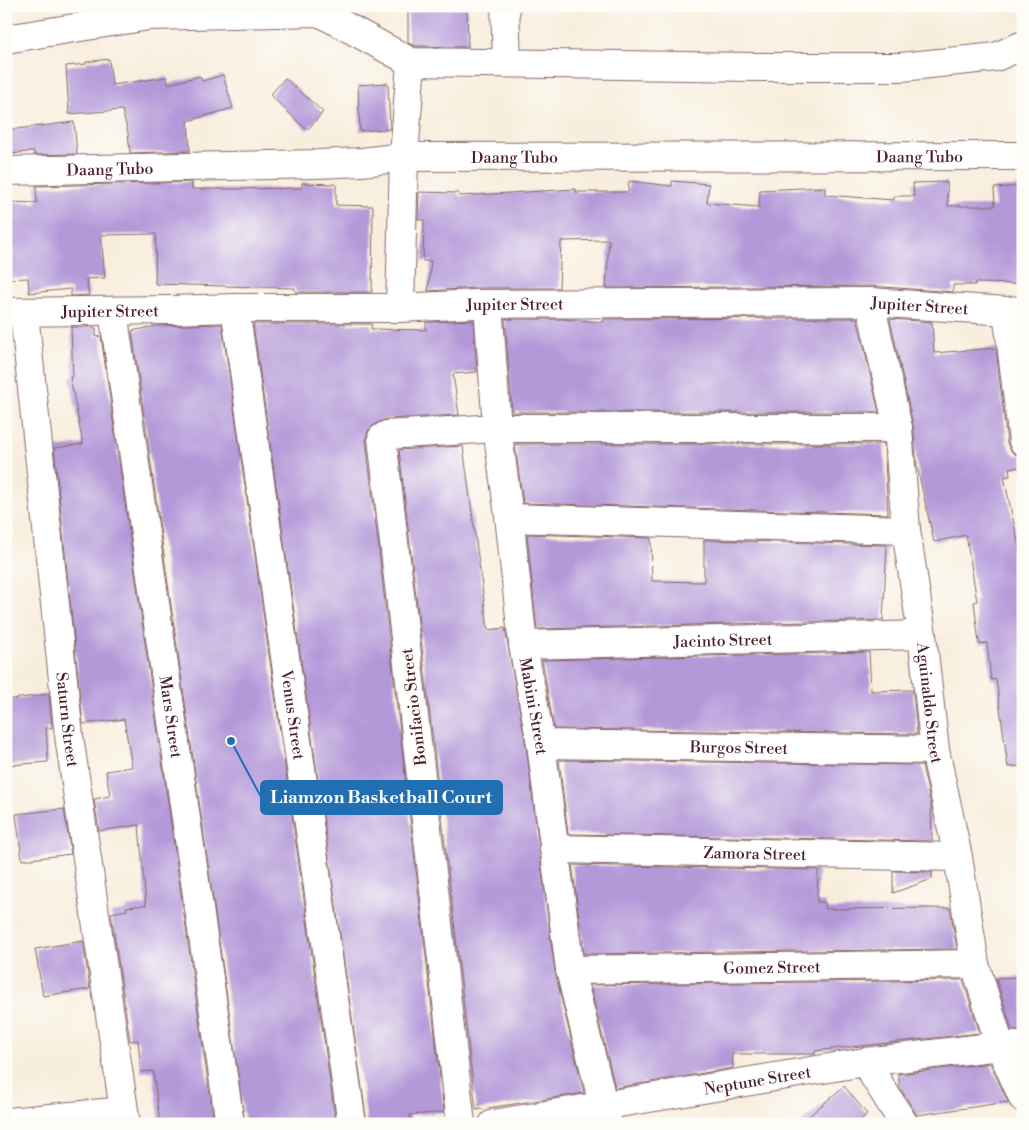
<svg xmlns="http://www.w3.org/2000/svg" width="1029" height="1130" font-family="'Libre Bodoni',serif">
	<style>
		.building { fill: #b499d9 }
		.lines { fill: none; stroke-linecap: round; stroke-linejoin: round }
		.minor-casing { stroke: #876769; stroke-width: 30 }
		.minor { stroke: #fff; stroke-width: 28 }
		.labels { text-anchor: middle; stroke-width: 5; stroke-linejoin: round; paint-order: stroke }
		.street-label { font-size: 16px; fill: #4a1f2b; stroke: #fdfcf7 }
		.leader { fill: none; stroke: #1f6fb2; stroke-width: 2 }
		.callout-dot { fill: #1f6fb2; stroke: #fdfcf7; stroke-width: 2 }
		.callout { fill: #1f6fb2; stroke: #1f6fb2; stroke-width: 2 }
		.callout-label { font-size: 18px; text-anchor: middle; font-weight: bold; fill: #fff }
	</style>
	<rect width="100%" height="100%" fill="#fdfcf7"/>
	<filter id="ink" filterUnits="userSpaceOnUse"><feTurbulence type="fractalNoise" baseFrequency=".02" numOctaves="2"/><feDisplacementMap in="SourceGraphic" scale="10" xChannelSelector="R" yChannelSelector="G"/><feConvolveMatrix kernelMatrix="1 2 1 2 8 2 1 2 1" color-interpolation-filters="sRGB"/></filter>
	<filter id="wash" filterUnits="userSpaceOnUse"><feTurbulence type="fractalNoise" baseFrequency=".0096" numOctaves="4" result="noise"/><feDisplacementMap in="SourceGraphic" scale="20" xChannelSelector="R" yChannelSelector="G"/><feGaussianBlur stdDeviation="1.12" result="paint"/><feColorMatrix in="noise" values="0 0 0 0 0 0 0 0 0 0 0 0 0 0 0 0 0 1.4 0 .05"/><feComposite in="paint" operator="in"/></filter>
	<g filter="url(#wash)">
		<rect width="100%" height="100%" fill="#f8eedd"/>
		<g id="blocks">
			<g class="building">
				<polygon points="408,6 467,6 468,47 415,46 408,43"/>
				<polygon points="109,59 112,85 167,77 168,84 200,76 202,81 223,75 233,108 188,121 190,151 130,153 128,133 122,110 69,114 66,66 86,64 86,62"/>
				<polygon points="285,78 323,112 307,130 270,95"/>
				<polygon points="388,83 390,129 360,131 358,85"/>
				<polygon points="74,122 77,154 34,155 34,151 11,154 8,130"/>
				<polygon points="629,181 672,186 672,181 709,184 707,203 759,207 760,190 825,187 825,195 894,200 894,196 914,196 913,183 947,182 948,206 995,206 994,188 1023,186 1023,284 975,283 975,285 953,285 953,292 870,286 606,288 609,240 561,241 559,288 476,288 428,291 431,261 423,261 424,220 418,220 419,192 459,193 459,196 576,189 576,192 628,192"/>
				<polygon points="192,182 192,189 233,189 302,188 302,183 336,184 336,205 373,206 372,292 295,292 295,288 155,284 156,234 101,235 105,278 86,279 89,295 71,296 71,289 29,293 28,278 6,279 8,202 37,203 36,186"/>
				<polygon points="857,318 879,412 512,412 505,319 562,319 603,322 604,319"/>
				<polygon points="890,319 932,322 934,353 996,348 1007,443 1011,451 1016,455 1023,456 1023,467 1009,468 1010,476 1004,477 1023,566 1023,766 1008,767 996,679 991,680 987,643 979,644 974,602 977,601 966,535 934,542 917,466 913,425"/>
				<polygon points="473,320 477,372 453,374 459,415 386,419 374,425 368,431 366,439 444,1112 410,1115 411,1124 367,1124 253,324 372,324 371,329 426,330 426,322"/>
				<polygon points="222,324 336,1124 245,1124 132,331 157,326"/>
				<polygon points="71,327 93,327 96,328 96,337 101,336 214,1124 160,1124 153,1071 141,1072 138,1040 130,1041 111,913 127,910 126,907 146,905 139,825 99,831 94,799 110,796 106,771 132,767 124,719 83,724 54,448 83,444 70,377 73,377"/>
				<polygon points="515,444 884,444 888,514 523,503"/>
				<polygon points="463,446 488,630 505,628 526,746 555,972 584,1093 476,1110 399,450"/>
				<polygon points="527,534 651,538 652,581 704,582 704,540 887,545 883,620 537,629"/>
				<polygon points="869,652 871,691 913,690 917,734 554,729 542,660"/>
				<polygon points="49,694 52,728 46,728 48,762 9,765 6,729 6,700"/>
				<polygon points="559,760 922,765 931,805 932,841 568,834"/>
				<polygon points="64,809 71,854 22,860 16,814"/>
				<polygon points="572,865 818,870 817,902 825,902 826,909 950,908 957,949 584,954"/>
				<polygon points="893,871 932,872 932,879 893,893"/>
				<polygon points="83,941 90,989 43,996 35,949"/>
				<polygon points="1023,977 1023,1030 1012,1030 996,978"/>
				<polygon points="963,980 980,1033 814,1051 816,1054 732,1054 733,1068 615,1088 590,985"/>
				<polygon points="990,1063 1008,1102 917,1115 900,1088 898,1074"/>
				<polygon points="844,1086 867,1114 856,1124 800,1124"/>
			</g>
		</g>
	</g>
	<g filter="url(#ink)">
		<use href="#blocks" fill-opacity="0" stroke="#876769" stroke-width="1"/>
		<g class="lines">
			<defs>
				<g id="minor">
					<polyline points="505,6 507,63"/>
					<polyline points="6,39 149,16 316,12 323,14 411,62 753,67 901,67 996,57 1023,45"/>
					<path id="s1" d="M6,171l312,-7 44,-2 42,-5 619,-1"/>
					<path id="s2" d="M870,302l28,126 8,102 16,105 13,115 23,107 17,107 25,82 23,52"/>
					<path id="s3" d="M488,304l9,124 12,88 14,129 18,99 29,226 38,154"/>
					<path id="s4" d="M235,308l117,816"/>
					<polyline points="400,308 404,157 411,62"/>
					<path id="s5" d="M113,311l117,813"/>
					<polyline points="1007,311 1023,441"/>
					<path id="s6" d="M6,312l163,-2 66,-2h165l76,-4 394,-2 137,9 16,-1"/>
					<path id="s7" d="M24,313l45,423 57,388"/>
					<polyline points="509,518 906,530"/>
					<path id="s8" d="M523,645l399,-10"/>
					<path id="s9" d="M541,744l394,6"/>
					<path id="s10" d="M554,849l404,8"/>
					<path id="s11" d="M570,970l405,-6"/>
					<polyline points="865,1062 904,1124"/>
					<polyline points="8,1122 124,1111"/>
					<polyline points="461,1124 382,438 387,435 497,428 898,428"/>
					<path id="s12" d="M493,1124l372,-62 135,-16h23"/>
				</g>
			</defs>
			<use href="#minor" class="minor-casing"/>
			<use href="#minor" class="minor"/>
		</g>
	</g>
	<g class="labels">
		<g class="street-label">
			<text dy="6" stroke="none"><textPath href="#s1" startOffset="509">Daang Tubo</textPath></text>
			<text dy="6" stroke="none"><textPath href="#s1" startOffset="914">Daang Tubo</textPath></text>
			<text dy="6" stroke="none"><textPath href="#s1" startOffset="104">Daang Tubo</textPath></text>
			<text dy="6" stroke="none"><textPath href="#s6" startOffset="509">Jupiter Street</textPath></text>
			<text dy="6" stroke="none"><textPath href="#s6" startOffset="914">Jupiter Street</textPath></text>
			<text dy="6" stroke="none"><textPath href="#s6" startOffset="104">Jupiter Street</textPath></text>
			<text dy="6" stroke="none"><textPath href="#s8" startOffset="200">Jacinto Street</textPath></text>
			<text dy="6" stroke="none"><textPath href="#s2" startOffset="406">Aguinaldo Street</textPath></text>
			<text transform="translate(413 707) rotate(-97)" y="6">Bonifacio Street</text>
			<text dy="6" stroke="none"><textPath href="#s3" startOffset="405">Mabini Street</textPath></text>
			<text dy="6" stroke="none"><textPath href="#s4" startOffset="411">Venus Street</textPath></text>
			<text dy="6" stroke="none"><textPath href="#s5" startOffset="410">Mars Street</textPath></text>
			<text dy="6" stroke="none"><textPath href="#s7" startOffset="409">Saturn Street</textPath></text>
			<text dy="6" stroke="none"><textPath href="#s9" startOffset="198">Burgos Street</textPath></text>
			<text dy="6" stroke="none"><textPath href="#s10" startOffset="201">Zamora Street</textPath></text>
			<text dy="6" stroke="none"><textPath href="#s11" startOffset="202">Gomez Street</textPath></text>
			<text dy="6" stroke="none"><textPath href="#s12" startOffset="268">Neptune Street</textPath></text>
		</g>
	</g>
	<path class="leader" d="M231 741L261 797"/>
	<circle class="callout-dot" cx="231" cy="741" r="5"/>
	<rect class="callout" x="261" y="781" width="241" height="33" rx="5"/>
	<g class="callout-label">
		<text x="381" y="803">Liamzon Basketball Court</text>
	</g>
	<rect width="1029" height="1130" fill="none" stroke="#fdfcf7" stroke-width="25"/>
</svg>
